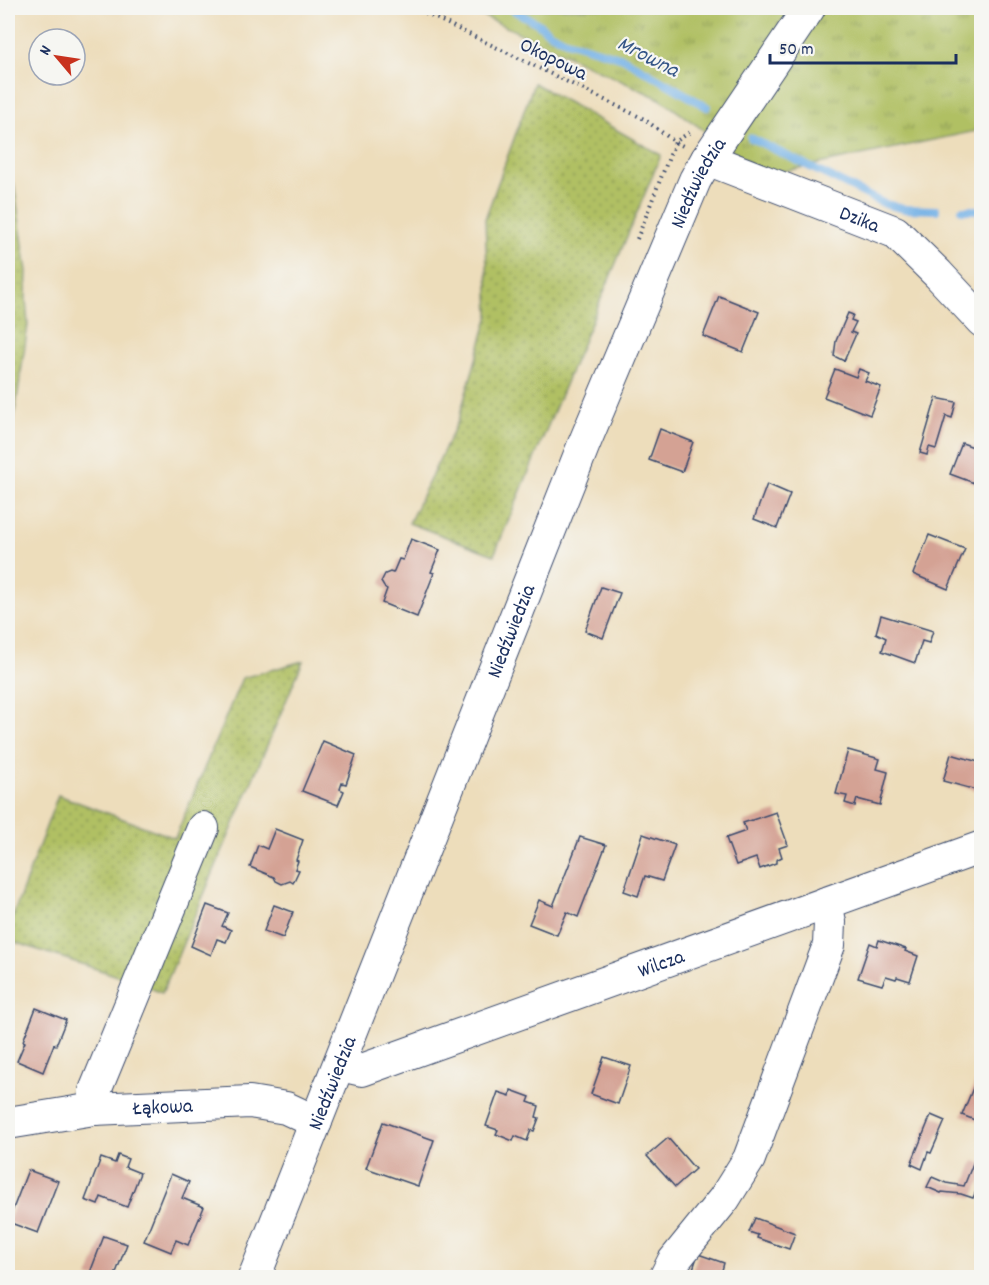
<svg xmlns="http://www.w3.org/2000/svg" width="989" height="1285" font-family="Dekko,sans-serif">
	<style>
		.grass { fill: url(#grass-dots); stroke: #667861; stroke-width: 1.5 }
		.park { fill: url(#park-tufts); stroke: #667861; stroke-width: 1.5 }
		.lines { fill: none; stroke-linecap: round; stroke-linejoin: round }
		.stream { stroke: #73b1e6; stroke-width: 8 }
		.building { fill: #d4a294 }
		.minor-casing { stroke: #3a496c; stroke-width: 34 }
		.path { stroke: #3a496c; stroke-width: 4; stroke-dasharray: 1.5 4.5; stroke-linecap: butt }
		.minor { stroke: #fff; stroke-width: 32 }
		.labels { text-anchor: middle; stroke-width: 4.5; stroke-linejoin: round; paint-order: stroke }
		.street-label { font-size: 21px; fill: #1b2f5e; stroke: #f6f6f2 }
		.water-label { font-size: 22px; font-style: italic; fill: #355687; stroke: #f6f6f2 }
	</style>
	<defs>
		<pattern id="grass-dots" width="8" height="8" patternUnits="userSpaceOnUse" patternTransform="scale(1.5)"><rect width="8" height="8" fill="#b0c064"/><path d="M2 2h.1M6 6h.1" fill="none" stroke="#8e9c56" stroke-width="1.8" stroke-linecap="round"/></pattern>
		<pattern id="park-tufts" width="24" height="20" patternUnits="userSpaceOnUse" patternTransform="scale(1.5)"><rect width="24" height="20" fill="#b0c064"/><path d="M3 7l-1-3M5 7V3M7 7l1-3M15 17l-1-3M17 17v-4M19 17l1-3" fill="none" stroke="#8e9c56"/></pattern>
	</defs>
	<rect width="100%" height="100%" fill="#f6f6f2"/>
	<filter id="ink" filterUnits="userSpaceOnUse"><feTurbulence type="fractalNoise" baseFrequency=".0167" numOctaves="2"/><feDisplacementMap in="SourceGraphic" scale="12" xChannelSelector="R" yChannelSelector="G"/><feConvolveMatrix kernelMatrix="1 2 1 2 8 2 1 2 1" color-interpolation-filters="sRGB"/></filter>
	<filter id="wash" filterUnits="userSpaceOnUse"><feTurbulence type="fractalNoise" baseFrequency=".008" numOctaves="4" result="noise"/><feDisplacementMap in="SourceGraphic" scale="24" xChannelSelector="R" yChannelSelector="G"/><feGaussianBlur stdDeviation="1.35" result="paint"/><feColorMatrix in="noise" values="0 0 0 0 0 0 0 0 0 0 0 0 0 0 0 0 0 1.4 0 .05"/><feComposite in="paint" operator="in"/></filter>
	<g filter="url(#wash)">
		<rect width="100%" height="100%" fill="#edddbb"/>
		<g class="grass">
			<polygon points="534,83 661,155 494,555 409,523 458,421 489,315 485,219"/>
			<polygon points="8,180 14,184 27,271 26,298 28,325 11,440 8,446"/>
			<polygon points="303,661 162,993 133,981 8,940 8,929 58,795 175,838 242,678"/>
		</g>
		<polygon class="park" points="466,8 981,8 981,130 766,175 660,99"/>
		<g class="lines">
			<g class="stream">
				<polyline points="509,8 537,23 550,33 566,41 623,58 707,107"/>
				<polyline points="751,138 885,204 905,209 936,210"/>
				<polyline points="962,210 982,210"/>
			</g>
		</g>
		<g id="blocks">
			<g class="building">
				<polygon points="719,296 759,312 743,352 703,336"/>
				<polygon points="848,313 853,315 851,320 856,322 851,332 856,334 844,361 834,356 836,341"/>
				<polygon points="835,369 856,377 859,369 869,373 865,381 881,387 870,415 824,397"/>
				<polygon points="936,398 956,402 952,418 946,416 936,449 929,447 927,455 920,453"/>
				<polygon points="660,429 693,442 682,472 649,460"/>
				<polygon points="962,443 982,450 982,486 950,474"/>
				<polygon points="767,484 790,494 777,528 754,519"/>
				<polygon points="929,535 965,549 948,589 913,574"/>
				<polygon points="411,539 440,550 431,572 434,573 417,617 382,603 387,589 384,587 381,582 385,574 390,572 393,573 399,559 403,560"/>
				<polygon points="601,587 620,593 603,638 585,631"/>
				<polygon points="881,615 933,631 929,643 922,641 915,663 882,651 886,638 876,633"/>
				<polygon points="323,741 356,755 346,784 342,783 340,789 344,791 338,805 302,791"/>
				<polygon points="848,750 880,759 877,769 888,772 880,805 857,799 855,806 845,803 847,796 836,794"/>
				<polygon points="951,754 982,763 980,791 943,781"/>
				<polygon points="776,812 788,845 779,848 782,857 776,860 776,863 760,869 756,858 736,865 726,838 746,831 743,823"/>
				<polygon points="275,829 303,840 296,860 298,861 295,869 299,870 293,883 290,881 282,884 276,881 274,877 250,867 258,845 267,849"/>
				<polygon points="643,834 675,845 662,881 645,876 638,896 624,891"/>
				<polygon points="580,837 606,845 578,917 567,912 557,935 529,924 539,900 553,906"/>
				<polygon points="207,905 228,913 222,926 231,930 226,942 217,939 211,955 191,946"/>
				<polygon points="274,905 293,912 283,938 264,931"/>
				<polygon points="879,940 906,949 905,951 918,956 910,981 897,977 896,979 886,976 882,985 858,978 870,943 877,946"/>
				<polygon points="36,1008 66,1020 56,1045 54,1044 43,1072 17,1061 25,1042 23,1041"/>
				<polygon points="604,1057 631,1066 618,1104 591,1094"/>
				<polygon points="975,1083 982,1086 982,1123 962,1115"/>
				<polygon points="511,1090 530,1097 528,1102 539,1106 536,1117 539,1118 534,1131 531,1130 527,1141 515,1136 513,1141 496,1134 498,1130 486,1126 498,1092 510,1096"/>
				<polygon points="931,1115 945,1121 931,1153 928,1152 922,1169 911,1164"/>
				<polygon points="383,1122 434,1140 418,1186 366,1168"/>
				<polygon points="668,1138 695,1169 675,1187 647,1156"/>
				<polygon points="118,1155 128,1159 125,1167 140,1173 127,1207 101,1197 98,1205 85,1200 101,1158 115,1163"/>
				<polygon points="974,1161 982,1163 982,1178 973,1198 961,1194 942,1192 941,1193 927,1187 932,1177 946,1183 964,1186"/>
				<polygon points="28,1170 58,1181 38,1233 8,1222"/>
				<polygon points="171,1174 189,1182 182,1198 204,1207 188,1245 176,1240 171,1252 144,1241"/>
				<polygon points="755,1218 795,1233 789,1249 757,1238 758,1235 749,1232"/>
				<polygon points="104,1236 127,1244 114,1278 88,1278"/>
				<polygon points="698,1254 724,1263 721,1274 713,1271 711,1278 690,1278"/>
			</g>
		</g>
	</g>
	<g filter="url(#ink)">
		<use href="#blocks" fill-opacity="0" stroke="#3a496c" stroke-width="1.5"/>
		<g class="lines">
			<defs>
				<g id="minor">
					<path id="s1" d="M707,159l188,73 43,42 44,47"/>
					<path id="s2" d="M340,1065l22,5 620,-223"/>
					<polyline points="94,1109 95,1091 203,828"/>
					<path id="s3" d="M8,1123l86,-14 156,-7 36,6 30,14"/>
					<path id="s4" d="M254,1278l330,-834 111,-264 12,-21 102,-151"/>
					<polyline points="665,1278 673,1262 724,1199 749,1159 829,945 830,922 826,903"/>
				</g>
			</defs>
			<use href="#minor" class="minor-casing"/>
			<g class="path">
				<polyline points="415,8 644,119 675,142 683,146"/>
				<polyline points="637,239 675,142 690,132"/>
			</g>
			<use href="#minor" class="minor"/>
		</g>
	</g>
	<g class="labels">
		<g class="street-label">
			<text transform="translate(554 58) rotate(26)" y="7">Okopowa</text>
			<text dy="7" stroke="none"><textPath href="#s4" startOffset="1182">Niedźwiedzia</textPath></text>
			<text dy="7" stroke="none"><textPath href="#s1" startOffset="164">Dzika</textPath></text>
			<text dy="7" stroke="none"><textPath href="#s4" startOffset="696">Niedźwiedzia</textPath></text>
			<text dy="7" stroke="none"><textPath href="#s2" startOffset="340">Wilcza</textPath></text>
			<text dy="7" stroke="none"><textPath href="#s4" startOffset="210">Niedźwiedzia</textPath></text>
			<text dy="7" stroke="none"><textPath href="#s3" startOffset="156">Łąkowa</textPath></text>
		</g>
		<g class="water-label">
			<text transform="translate(649 55) rotate(27)" y="8">Mrowna</text>
		</g>
	</g>
	<rect width="989" height="1285" fill="none" stroke="#f6f6f2" stroke-width="30"/>
	<g transform="translate(57 57) rotate(299)"><circle r="28" fill="#f6f6f2" stroke="#9ea6b7" stroke-width="1.5"/>
	<path d="M0-4.5L10 22L0 15L-10 22Z" fill="#c8321e"/>
	<text y="-9" font-size="16" font-weight="bold" text-anchor="middle" fill="#1b2f5e">N</text>
	</g>
	<path d="M770 54v9h186v-9" fill="none" stroke="#1b2f5e" stroke-width="3"/>
	<text x="779" y="54" font-size="18" fill="#1b2f5e" stroke="#f6f6f2" stroke-width="4.5" paint-order="stroke">50 m</text>
</svg>
